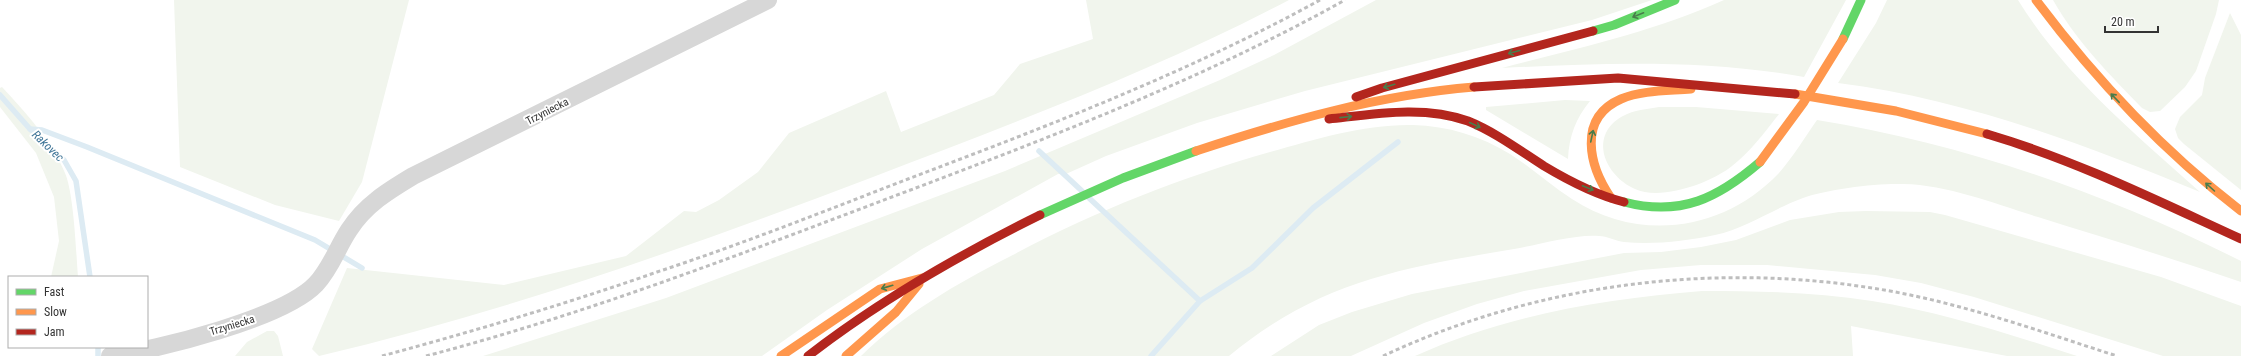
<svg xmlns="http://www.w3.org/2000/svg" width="2241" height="356" font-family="'Roboto Condensed',sans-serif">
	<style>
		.green { fill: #f1f5ed }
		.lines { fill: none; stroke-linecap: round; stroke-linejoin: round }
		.stream { stroke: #ddebf3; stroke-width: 5.5 }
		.street { stroke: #d7d7d7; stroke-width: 18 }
		.fast { stroke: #63d668; stroke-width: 9 }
		.slow { stroke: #ff974d; stroke-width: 9 }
		.jam { stroke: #b3261e; stroke-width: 9 }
		.rail { stroke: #bebebe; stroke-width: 3; stroke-dasharray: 4 3; stroke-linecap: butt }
		.slow-bridge { stroke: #ff974d; stroke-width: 9 }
		.oneway { stroke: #497c4b }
		.labels { text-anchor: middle; stroke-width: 4; stroke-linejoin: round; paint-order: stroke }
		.street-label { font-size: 11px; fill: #333; stroke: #fff }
		.water-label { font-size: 12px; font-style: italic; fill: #3f7597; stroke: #fff }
	</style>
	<rect width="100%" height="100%" fill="#fff"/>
	<g class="green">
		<polygon points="174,0 409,0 362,182 339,221 275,205 180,167"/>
		<path d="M1086,0h203c-133,70 -275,123 -416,177 -182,69 -364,134 -554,179l-7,-7 35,-81 157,17 122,-29 58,-45 12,1 23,-12 39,-28 31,-39 97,-42 15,41 93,-37 26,-31 73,-25z"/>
		<polygon points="1376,0 1652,0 1592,20 1305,91 1197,123 1106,156 1066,174 1058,174 922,249 827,310 762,356 483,356 666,298 1005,171 1220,80 1274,55"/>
		<path d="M1724,0h122l-42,77c-101,-18 -201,-14 -302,-9 76,-20 151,-36 222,-68z"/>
		<path d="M1887,0h131c47,76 116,133 182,192 -117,-48 -236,-93 -362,-109l38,-60z"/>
		<path d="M2053,0h166l-3,14 -20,57 -11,16 -25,24 -10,1 -8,-4c-32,-33 -66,-67 -89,-108z"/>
		<polygon points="2230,13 2241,35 2241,190 2184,144 2178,138 2175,129 2180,117 2202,95 2205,78"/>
		<path d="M2,87c23,25 50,54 63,86 9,21 11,79 13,104h-27l8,-36 -5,-44 -18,-44 -36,-46v-19z"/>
		<path d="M1565,100l25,1c-14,17 -21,35 -22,58l-82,-49v-3z"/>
		<path d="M1659,107h37l83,7c-14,18 -29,38 -47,52 -21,17 -71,35 -97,23 -31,-14 -47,-54 -12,-73 11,-6 24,-7 36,-9z"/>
		<path d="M1817,120c148,24 290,74 424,141v21c-67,-23 -136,-44 -203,-65 -43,-13 -89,-32 -135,-33 -26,-1 -76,5 -100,14 -30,11 -57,30 -88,37 -29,6 -62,10 -91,7 -8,-1 -17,-6 -25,-6 -24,-2 -61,9 -85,13 -113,19 -194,32 -285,107h-368c43,-42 95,-72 148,-99 84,-45 170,-79 261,-105 46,-13 95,-28 143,-27 35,1 68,11 97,29 22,14 40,31 62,45 67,44 152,32 207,-26 14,-16 26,-36 38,-53z"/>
		<polygon points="1866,211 1930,212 1945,215 2161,277 2241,306 2241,356 2163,356 1974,297 1921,283 1875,275 1767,265 1701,265 1641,270 1524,291 1477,304 1424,323 1351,356 1271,356 1319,325 1352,312 1412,294 1624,253 1661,252 1701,247 1736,240 1790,220 1839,212"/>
		<path d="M1702,291c57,0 113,1 170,10 69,11 137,33 205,55h-70l-156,-30 2,30h-438c90,-41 189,-57 287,-65z"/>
		<polygon points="267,331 274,331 278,336 283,356 235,356 247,342"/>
	</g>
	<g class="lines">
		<g class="stream">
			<polyline points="0,95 30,129 64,160 76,181 90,277"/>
			<polyline points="30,129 42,130 87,147 315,240 362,268"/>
			<polyline points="1039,151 1082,191"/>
			<polyline points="1089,198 1200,301"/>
			<polyline points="98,347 98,356"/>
			<polyline points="1151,356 1200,301 1252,268 1313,208 1398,142"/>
		</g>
		<path class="street" d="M110,356c47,-6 174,-38 206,-72 15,-16 21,-36 33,-54 16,-25 39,-39 64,-54l355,-176"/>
		<g class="fast">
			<polyline points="1593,31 1614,25 1675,0"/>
			<polyline points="1843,39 1861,0"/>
			<path d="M1624,202c57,15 94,-4 136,-40"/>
			<polyline points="1040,215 1123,178 1196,151"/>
		</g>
		<g class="slow">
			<path d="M2036,0c60,80 126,150 205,211"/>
			<polyline points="1795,94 1896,111 1987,134"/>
			<path d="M1196,151c91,-30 182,-56 278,-64"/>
			<path d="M1611,198c-22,-32 -34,-80 10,-99 21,-9 48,-8 70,-10"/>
			<polyline points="781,356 880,289 922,278"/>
			<polyline points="846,356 896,312 919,284"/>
		</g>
		<g class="jam">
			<polyline points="1474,87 1618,78 1795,94"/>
			<polyline points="1356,97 1382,88 1593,31"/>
			<path d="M1329,119c45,-5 95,-14 139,2 27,11 51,29 76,45 25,15 52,29 80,36"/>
			<path d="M1987,134c88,26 171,67 254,105"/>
			<path d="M808,356c71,-55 151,-101 232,-141"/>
		</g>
		<g class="rail">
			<path d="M382,356c92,-25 184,-52 275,-84 85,-28 168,-61 251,-93 140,-53 281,-107 412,-179"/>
			<path d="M426,356c153,-40 302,-97 450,-153 159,-60 320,-120 469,-203"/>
			<path d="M1383,356c151,-71 324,-94 489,-68 84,13 164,42 245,68"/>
		</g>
		<polyline class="slow-bridge" points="1760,162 1804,102 1843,39"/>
	</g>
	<defs><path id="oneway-shaft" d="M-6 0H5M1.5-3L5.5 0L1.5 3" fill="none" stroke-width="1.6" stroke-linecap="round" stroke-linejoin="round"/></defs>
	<g class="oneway">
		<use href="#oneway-shaft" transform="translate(1638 15) rotate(158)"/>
		<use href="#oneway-shaft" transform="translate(1514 52) rotate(165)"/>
		<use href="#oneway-shaft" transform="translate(1389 86) rotate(164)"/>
		<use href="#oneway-shaft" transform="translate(2115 98) rotate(-134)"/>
		<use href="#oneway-shaft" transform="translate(1346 117) rotate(-6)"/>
		<use href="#oneway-shaft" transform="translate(1475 125) rotate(25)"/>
		<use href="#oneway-shaft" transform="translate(1592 136) rotate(-78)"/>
		<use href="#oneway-shaft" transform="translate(2210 187) rotate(-138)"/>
		<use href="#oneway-shaft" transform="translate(1588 188) rotate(22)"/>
		<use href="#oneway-shaft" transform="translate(887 287) rotate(164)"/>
	</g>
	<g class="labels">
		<g class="street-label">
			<text transform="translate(547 111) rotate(-27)" y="4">Trzyniecka</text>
			<text transform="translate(232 325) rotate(-17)" y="4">Trzyniecka</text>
		</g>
		<g class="water-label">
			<text transform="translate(48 146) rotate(44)" y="4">Rakovec</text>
		</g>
	</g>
	<rect x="8" y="276" width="140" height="72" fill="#ffffff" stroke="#adadad"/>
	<rect x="16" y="289" width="20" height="6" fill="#63d668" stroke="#adadad"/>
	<text x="44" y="296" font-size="12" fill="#333333">Fast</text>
	<rect x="16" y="309" width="20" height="6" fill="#ff974d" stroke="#adadad"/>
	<text x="44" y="316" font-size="12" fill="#333333">Slow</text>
	<rect x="16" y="329" width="20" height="6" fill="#b3261e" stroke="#adadad"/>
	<text x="44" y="336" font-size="12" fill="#333333">Jam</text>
	<path d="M2105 26v6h53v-6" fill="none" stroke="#333333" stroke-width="2"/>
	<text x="2111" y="26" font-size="12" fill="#333333" stroke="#ffffff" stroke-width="3" paint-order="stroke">20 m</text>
</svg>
